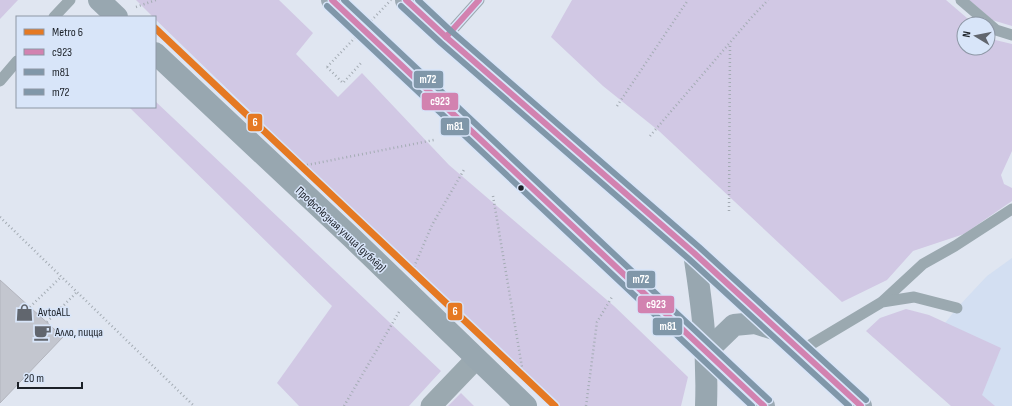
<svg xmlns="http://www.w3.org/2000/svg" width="1012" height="406" font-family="'Sofia Sans Condensed',sans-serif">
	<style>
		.built { fill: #d3dff2 }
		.green { fill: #d1c8e4 }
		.building { fill: #c3c6cf; stroke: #b2b4bd }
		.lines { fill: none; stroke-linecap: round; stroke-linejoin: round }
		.path { stroke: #a4acb4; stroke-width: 2.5; stroke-dasharray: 1 3; stroke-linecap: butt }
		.lane { stroke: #9ba9b0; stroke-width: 11 }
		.street { stroke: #9ba9b0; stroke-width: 21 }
		.secondary { stroke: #98a7b0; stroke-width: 22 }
		.primary { stroke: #9caab4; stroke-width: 22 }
		.path-bridge { stroke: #a4acb4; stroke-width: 2.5; stroke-dasharray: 1 3; stroke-linecap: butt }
		.bus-1-casing { stroke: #d8e5f9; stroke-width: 9 }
		.bus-2-casing { stroke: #d8e5f9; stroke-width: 9 }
		.bus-3-casing { stroke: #d8e5f9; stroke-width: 9 }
		.bus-1 { stroke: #d282b0; stroke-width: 6 }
		.bus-2 { stroke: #8097a9; stroke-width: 6 }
		.bus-3 { stroke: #8097a9; stroke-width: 6 }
		.metro-1-casing { stroke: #d8e5f9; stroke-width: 10 }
		.metro-1 { stroke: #e57923; stroke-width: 7 }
		.bus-dot { fill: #1c2128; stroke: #d8e5f9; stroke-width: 1.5 }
		.labels { text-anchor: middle; stroke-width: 3; stroke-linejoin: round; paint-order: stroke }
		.street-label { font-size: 12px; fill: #1c2128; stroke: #d8e5f9 }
		.poi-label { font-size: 12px; fill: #1c2128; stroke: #d8e5f9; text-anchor: start }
		.line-badge { stroke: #d8e5f9; stroke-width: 1.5 }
		.badge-label { font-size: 11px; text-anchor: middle; font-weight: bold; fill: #fff }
	</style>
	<rect width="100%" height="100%" fill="#e0e6f1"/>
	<polygon class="built" points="1012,258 1012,406 983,406 922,352 957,308 987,276"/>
	<g class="green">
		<polygon points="0,0 18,0 0,19"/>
		<polygon points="136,0 279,0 313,33 296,54 338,97 362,73 449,165 614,306 688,377 681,406 555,406 155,19 155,17 153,17"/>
		<polygon points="572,0 946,0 974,24 964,24 964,48 988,48 988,36 991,39 1012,44 1012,151 1001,175 1004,184 1012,188 1012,201 964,234 913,251 887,280 842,302 659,131 603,86 551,37"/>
		<polygon points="969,0 1012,0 1012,26 992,20"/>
		<polygon points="155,101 441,371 409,406 299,406 277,383 332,306 129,107 155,107"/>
		<polygon points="906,309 929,315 1001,348 982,395 995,406 951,406 866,331 880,318"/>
		<polygon points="461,393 474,406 448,406"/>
	</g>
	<polygon class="building" points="0,280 63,337 0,403"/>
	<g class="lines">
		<g class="path">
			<polyline points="136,7 156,0"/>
			<polyline points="327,67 343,83 361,63"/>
			<polyline points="617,106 688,0"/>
			<polyline points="650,136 751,18 768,0"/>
			<polyline points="307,165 434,140"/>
			<polyline points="493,196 523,373"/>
			<polyline points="729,211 730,44"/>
			<polyline points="0,217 194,406"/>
			<polyline points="414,267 432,225 465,168"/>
			<polyline points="30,307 61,277"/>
			<polyline points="47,322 77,292"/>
			<polyline points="344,406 399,312"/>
			<polyline points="586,406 597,322 612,297"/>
		</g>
		<g class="lane">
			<polyline points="961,0 996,30 1012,35"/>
			<polyline points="54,17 70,0"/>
			<polyline points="446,37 479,0"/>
			<polyline points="0,81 17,61"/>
			<polyline points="883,301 923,264 955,246 1012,209"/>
			<polyline points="800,351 882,302 914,297 957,308"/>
		</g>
		<polyline class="street" points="431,406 476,359"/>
		<g class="secondary">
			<polyline points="99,0 117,17"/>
			<polyline points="155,53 351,237 526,406"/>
			<path d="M694,253c8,52 14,99 12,153"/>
			<polyline points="706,352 734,325 755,323 777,330"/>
		</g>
		<g class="primary">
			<polyline points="332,0 764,406"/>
			<polyline points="406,0 446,37 694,253 861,406"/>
		</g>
		<polyline class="path-bridge" points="327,67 391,0"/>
		<defs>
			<g id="bus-1">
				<polyline points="332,0 764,406"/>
				<polyline points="406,0 446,37 694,253 861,406"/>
				<polyline points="446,37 479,0"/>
			</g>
			<g id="bus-2">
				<polyline points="327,6 752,406"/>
				<polyline points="401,6 441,43 689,259 849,406"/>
			</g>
			<g id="bus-3">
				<polyline points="344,0 769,400"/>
				<polyline points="418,0 451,31 699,247 866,400"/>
			</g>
		</defs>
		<use href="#bus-1" class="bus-1-casing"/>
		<use href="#bus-2" class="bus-2-casing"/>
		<use href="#bus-3" class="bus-3-casing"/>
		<use href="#bus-1" class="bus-1"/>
		<use href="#bus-2" class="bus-2"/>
		<use href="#bus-3" class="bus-3"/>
		<defs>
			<polyline id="metro-1" points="155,28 555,406"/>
		</defs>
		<use href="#metro-1" class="metro-1-casing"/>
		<use href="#metro-1" class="metro-1"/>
	</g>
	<defs>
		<symbol id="shop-bare" viewBox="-9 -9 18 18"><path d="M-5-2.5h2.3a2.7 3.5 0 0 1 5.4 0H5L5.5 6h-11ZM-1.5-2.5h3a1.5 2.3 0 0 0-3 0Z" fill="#61666e" stroke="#d8e5f9" stroke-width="2.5" paint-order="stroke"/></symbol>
		<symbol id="cafe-bare" viewBox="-9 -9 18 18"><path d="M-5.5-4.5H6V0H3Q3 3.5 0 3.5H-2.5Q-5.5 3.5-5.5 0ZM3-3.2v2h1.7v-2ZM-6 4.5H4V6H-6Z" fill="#61666e" stroke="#d8e5f9" stroke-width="2.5" paint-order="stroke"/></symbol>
	</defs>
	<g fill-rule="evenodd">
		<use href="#shop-bare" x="12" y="300" width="25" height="25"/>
		<use href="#cafe-bare" x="30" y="320" width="25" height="25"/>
	</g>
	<circle class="bus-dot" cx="521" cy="188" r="3.5"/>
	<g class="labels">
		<g class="street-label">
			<text transform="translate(341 229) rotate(43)" y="4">Профсоюзная улица (дублёр)</text>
		</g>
		<g class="poi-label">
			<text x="38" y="316">AvtoALL</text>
			<text x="55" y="336">Алло, пицца</text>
		</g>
	</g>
	<g class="line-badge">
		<rect x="413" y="70" width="31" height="19" rx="4" fill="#8097a9"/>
		<rect x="421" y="92" width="38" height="19" rx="4" fill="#d282b0"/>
		<rect x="247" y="113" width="16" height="19" rx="4" fill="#e57923"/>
		<rect x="440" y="117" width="30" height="19" rx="4" fill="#8097a9"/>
		<rect x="626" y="270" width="30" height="19" rx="4" fill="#8097a9"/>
		<rect x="637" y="295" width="38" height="19" rx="4" fill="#d282b0"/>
		<rect x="447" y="302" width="16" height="19" rx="4" fill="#e57923"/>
		<rect x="652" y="317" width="31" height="19" rx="4" fill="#8097a9"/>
	</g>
	<g class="badge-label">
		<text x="428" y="83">т72</text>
		<text x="440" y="105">с923</text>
		<text x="255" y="126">6</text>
		<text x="455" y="130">т81</text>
		<text x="641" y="283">т72</text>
		<text x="656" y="308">с923</text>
		<text x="455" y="315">6</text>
		<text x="668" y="330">т81</text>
	</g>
	<rect x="16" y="16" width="140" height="92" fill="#d8e5f9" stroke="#8d97a5"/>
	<rect x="24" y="29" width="20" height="6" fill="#e57923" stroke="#8d97a5"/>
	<text x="52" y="36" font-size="12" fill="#1c2128">Metro 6</text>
	<rect x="24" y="49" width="20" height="6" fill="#d282b0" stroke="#8d97a5"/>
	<text x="52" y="56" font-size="12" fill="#1c2128">с923</text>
	<rect x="24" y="69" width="20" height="6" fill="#8097a9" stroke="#8d97a5"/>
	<text x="52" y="76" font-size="12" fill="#1c2128">т81</text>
	<rect x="24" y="89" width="20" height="6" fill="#8097a9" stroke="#8d97a5"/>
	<text x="52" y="96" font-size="12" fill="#1c2128">т72</text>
	<g transform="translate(976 36) rotate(280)"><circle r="19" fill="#d8e5f9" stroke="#8d97a5"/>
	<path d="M0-3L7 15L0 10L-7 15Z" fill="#61666e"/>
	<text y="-6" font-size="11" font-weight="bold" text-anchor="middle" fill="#1c2128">N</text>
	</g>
	<path d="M18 382v6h64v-6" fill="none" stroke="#1c2128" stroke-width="2"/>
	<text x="24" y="382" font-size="12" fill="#1c2128" stroke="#d8e5f9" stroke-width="3" paint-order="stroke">20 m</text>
</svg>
